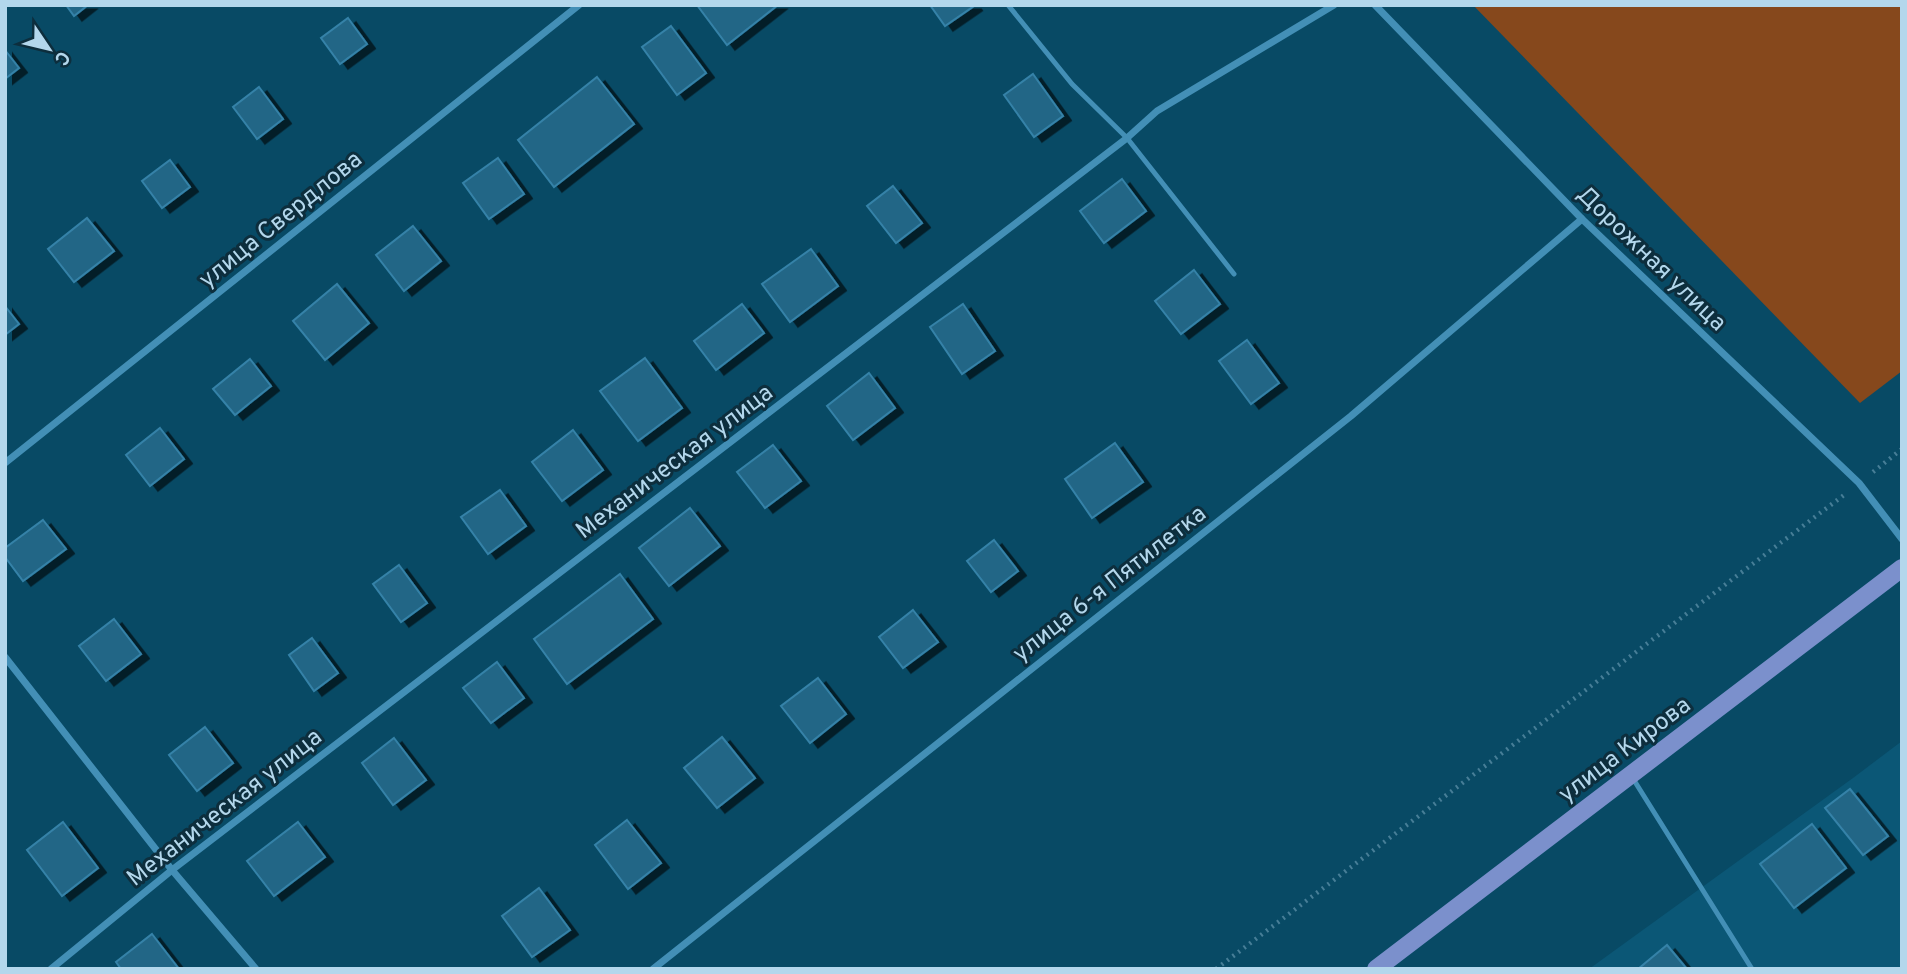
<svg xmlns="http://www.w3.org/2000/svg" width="1907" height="974" font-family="Overpass,sans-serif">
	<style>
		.built { fill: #0b5776 }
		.green { fill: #86481c }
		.building { fill: #246686; stroke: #3582a8; stroke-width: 2; filter: url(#shadow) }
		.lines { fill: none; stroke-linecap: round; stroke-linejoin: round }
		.path { stroke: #477e97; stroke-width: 4.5; stroke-dasharray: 2 5; stroke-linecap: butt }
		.lane { stroke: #438fb6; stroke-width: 5 }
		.street { stroke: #438fb6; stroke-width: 7 }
		.primary { stroke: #7b90cc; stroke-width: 18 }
		.labels { text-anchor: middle; stroke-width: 6; stroke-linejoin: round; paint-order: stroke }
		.street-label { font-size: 24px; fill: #b3d7ec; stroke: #0d2e3d }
	</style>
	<defs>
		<filter id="shadow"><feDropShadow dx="8" dy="4.5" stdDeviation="0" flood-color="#0009"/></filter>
	</defs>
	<rect width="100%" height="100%" fill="#084a65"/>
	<polygon class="built" points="1902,741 1902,969 1589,969 1853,778"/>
	<polygon class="green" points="1473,5 1902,5 1902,371 1860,403"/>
	<g class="building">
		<polygon points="66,5 88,5 74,16"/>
		<polygon points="697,5 778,5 727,45"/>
		<polygon points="930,5 973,5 974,6 945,26"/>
		<polygon points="348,18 367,44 340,64 321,38"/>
		<polygon points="671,26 706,73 677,95 642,47"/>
		<polygon points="5,50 19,68 5,79"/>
		<polygon points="1033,74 1063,116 1034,137 1004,95"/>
		<polygon points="597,77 634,124 554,187 518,140"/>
		<polygon points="259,87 283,119 257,139 233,107"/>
		<polygon points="498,158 524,194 489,219 463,183"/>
		<polygon points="170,160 190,187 162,208 142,181"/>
		<polygon points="1122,179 1146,211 1104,243 1080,211"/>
		<polygon points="893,186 922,223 896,243 867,206"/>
		<polygon points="87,218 114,251 74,282 48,249"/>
		<polygon points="413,226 441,261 404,291 376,255"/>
		<polygon points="811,249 838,286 790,322 762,284"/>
		<polygon points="1194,270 1220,304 1181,334 1155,301"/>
		<polygon points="337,284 369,323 325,360 293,321"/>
		<polygon points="742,304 764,333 716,370 694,341"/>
		<polygon points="963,304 995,351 962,374 930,327"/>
		<polygon points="5,306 19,324 5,335"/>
		<polygon points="1247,340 1279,383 1251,404 1219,361"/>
		<polygon points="645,358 682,408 638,441 600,391"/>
		<polygon points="250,359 271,386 235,415 213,389"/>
		<polygon points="869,373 895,408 853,440 827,406"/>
		<polygon points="160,428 184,459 150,486 126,455"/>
		<polygon points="573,430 603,470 562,501 532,462"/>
		<polygon points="1115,443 1143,482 1092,518 1065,479"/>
		<polygon points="773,445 801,481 765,508 737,472"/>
		<polygon points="500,490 526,526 488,554 461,517"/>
		<polygon points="690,508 720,546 669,586 639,548"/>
		<polygon points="43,520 66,549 23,581 5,557 5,548"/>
		<polygon points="994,540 1018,571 991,592 967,561"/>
		<polygon points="399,565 427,603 401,622 373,584"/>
		<polygon points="620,574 653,619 567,684 534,639"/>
		<polygon points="913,610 938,642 903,668 879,637"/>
		<polygon points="114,619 141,654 106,681 79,646"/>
		<polygon points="312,638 338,673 314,691 289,655"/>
		<polygon points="497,662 524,698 491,723 463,688"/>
		<polygon points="818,678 846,714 810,743 781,706"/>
		<polygon points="205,727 233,763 197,791 169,755"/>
		<polygon points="722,737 755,778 717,808 684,768"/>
		<polygon points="394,738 426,780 393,805 362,763"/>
		<polygon points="1850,789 1888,836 1863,855 1825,808"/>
		<polygon points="627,820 661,863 628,889 595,845"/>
		<polygon points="63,822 98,868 62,896 27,850"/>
		<polygon points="298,822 325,857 274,896 247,861"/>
		<polygon points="1812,824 1846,868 1794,908 1760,864"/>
		<polygon points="539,888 570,930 532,957 502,916"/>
		<polygon points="152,934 179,969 121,969 116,962"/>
		<polygon points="1667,945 1687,969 1638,969"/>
	</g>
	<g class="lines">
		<g class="path">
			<polyline points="1873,472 1902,449"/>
			<polyline points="1216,969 1844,495"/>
		</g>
		<g class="lane">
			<polyline points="1008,5 1072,84 1127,138 1234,274"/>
			<polyline points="1632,777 1752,969"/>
		</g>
		<g class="street">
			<polyline points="1375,5 1582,219 1859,483 1902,539"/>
			<polyline points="5,463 579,5"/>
			<polyline points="5,657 172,870 256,969"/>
			<polyline points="51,969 172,870 1127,138 1157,111 1334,5"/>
			<polyline points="653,969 1351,416 1582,219"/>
		</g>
		<polyline class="primary" points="1376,969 1902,568"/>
	</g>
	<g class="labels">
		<g class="street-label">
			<text transform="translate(280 219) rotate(-39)" y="8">улица Свердлова</text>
			<text transform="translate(1652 258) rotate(44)" y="8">Дорожная улица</text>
			<text transform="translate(674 461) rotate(-37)" y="8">Механическая улица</text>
			<text transform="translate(1109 583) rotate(-38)" y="8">улица 6-я Пятилетка</text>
			<text transform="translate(1624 749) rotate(-37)" y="8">улица Кирова</text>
			<text transform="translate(224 807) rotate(-38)" y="8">Механическая улица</text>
		</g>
	</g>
	<rect width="1907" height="974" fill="none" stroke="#b3d7ec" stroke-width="14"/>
	<g transform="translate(49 49) rotate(125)" stroke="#0d2e3d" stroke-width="5" paint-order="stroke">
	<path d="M0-5L12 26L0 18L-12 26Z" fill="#b3d7ec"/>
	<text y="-10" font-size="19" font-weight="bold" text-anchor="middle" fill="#b3d7ec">С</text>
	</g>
</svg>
